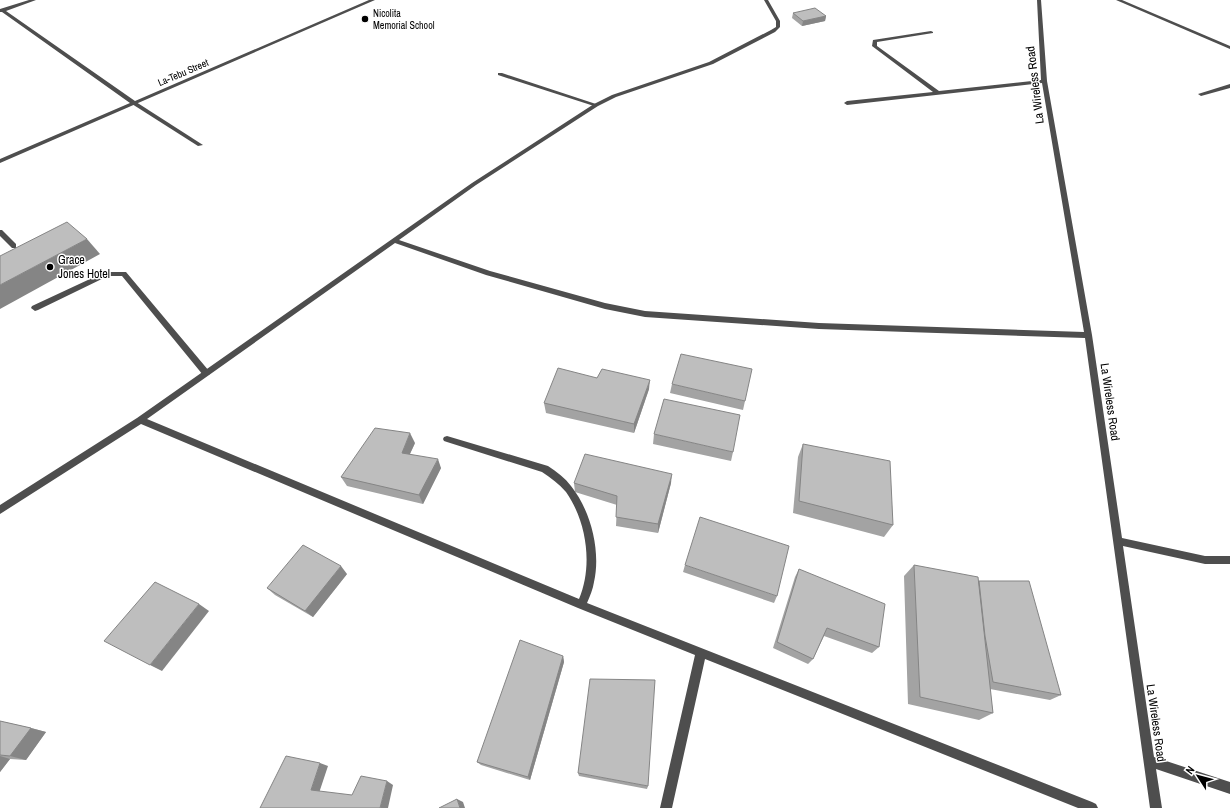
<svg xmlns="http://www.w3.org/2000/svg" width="1230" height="808" font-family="'Archivo Narrow',sans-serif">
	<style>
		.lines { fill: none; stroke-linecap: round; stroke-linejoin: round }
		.lane { fill: #4e4e4e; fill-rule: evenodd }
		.street { fill: #4e4e4e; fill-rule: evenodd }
		.wall { fill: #a3a3a3 }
		.shaded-wall { fill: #858585 }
		.building { fill: #bebebe; stroke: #858585 }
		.poi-dot { fill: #000; stroke: #fff; stroke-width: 1.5 }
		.labels { text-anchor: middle; stroke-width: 3; stroke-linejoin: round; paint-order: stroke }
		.far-poi-label { font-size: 10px; fill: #000; stroke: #fff; text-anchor: start }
		.far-street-label { font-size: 10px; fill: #000; stroke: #fff }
		.street-label { font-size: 12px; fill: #000; stroke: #fff }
		.poi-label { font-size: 12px; fill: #000; stroke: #fff; text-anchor: start }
	</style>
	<rect width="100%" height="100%" fill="#fff"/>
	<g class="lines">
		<g class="lane">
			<polygon points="498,73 502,73 599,105 594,106 498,75"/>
			<polygon points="1230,84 1230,88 1201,96 1198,94"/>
			<polygon points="132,102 136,102 203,145 198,146 132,104"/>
			<polygon points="0,230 2,230 16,244 16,248 12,248 0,236"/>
			<polygon points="105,272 126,272 209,371 210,373 209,375 203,375 122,276 108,276 38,310 35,311 31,308 32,306"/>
		</g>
		<g class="street">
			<polygon points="29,0 36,0 6,11 135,101 369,0 375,0 0,163 0,159 130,103 2,12 0,12 0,9"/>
			<path d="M764,0h4l12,21v6l-5,5 -62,32 -97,33 -18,9 -122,79 -77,55 91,31 115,32 40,8 174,12 265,9 -42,-249 -195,22 -3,-2 3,-2 86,-9 -61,-46 1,-6 58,-9 2,1v1l-56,9v4l62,45 102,-11 -4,-80h4l6,81 45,254 30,203 83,18h25v8h-25l-82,-18 31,211 76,25v12l-74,-25 6,39h-12l-65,-470 -266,-9 -174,-12 -40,-8 -119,-34 -91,-32 -248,176 432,180c14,-33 8,-77 -13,-107 -7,-8 -15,-14 -24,-20l-95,-30 -3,-1 -1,-2 1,-2 3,-1 101,30c9,6 17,12 23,20 20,25 30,65 23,96 -1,7 -4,14 -7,21l505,199 4,2 2,4h-20l-373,-149 -33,149h-12l35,-153 -117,-47 -437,-184 -141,90v-9l137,-87 335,-235 122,-79 18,-9 97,-33 62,-32 5,-3v-6z"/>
			<polygon points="1116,0 1122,0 1230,46 1230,49"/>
		</g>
	</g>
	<g class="wall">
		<polygon points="793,13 826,16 825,21 802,26 792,18"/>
		<polygon points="672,384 745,401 743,410 670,393"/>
		<polygon points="649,389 634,433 546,413 544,403"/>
		<polygon points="654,434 733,452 731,461 653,444"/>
		<polygon points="415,443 410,454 441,468 423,504 347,486 341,477"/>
		<polygon points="803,444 893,525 884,537 793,513 798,457"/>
		<polygon points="574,483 671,483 658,533 616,526 617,505 575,492"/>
		<polygon points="685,565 777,596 774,603 683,572"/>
		<polygon points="914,565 979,581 1061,695 1050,700 990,689 993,713 979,720 908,704 904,576"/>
		<polygon points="799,569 879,647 872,653 824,636 813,659 808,664 773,648 795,577"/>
		<polygon points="347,574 313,617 275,595 267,588"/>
		<polygon points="563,656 564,662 530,780 481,765 477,762"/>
		<polygon points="0,721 31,728 46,732 26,760 10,759 0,772"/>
		<polygon points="578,773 648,786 647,789 579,776"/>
	</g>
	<g class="shaded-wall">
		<polygon points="826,16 825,21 802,26 803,21"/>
		<polygon points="87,239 100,254 0,309 0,285"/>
		<polygon points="650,380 649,389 634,433 634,424"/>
		<polygon points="410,433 415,443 406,462 402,453"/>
		<polygon points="438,459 441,468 423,504 419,495"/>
		<polygon points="672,474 671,483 658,533 658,524"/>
		<polygon points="341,566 347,574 313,617 305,611"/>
		<polygon points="199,604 209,611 162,671 150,665"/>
		<polygon points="563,656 564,662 530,780 528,777"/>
		<polygon points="31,728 46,732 26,760 10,756"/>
		<polygon points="0,756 10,759 0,772"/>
		<polygon points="320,763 328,766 319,793 311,790"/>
		<polygon points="387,781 393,785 388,808 380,808"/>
		<polygon points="457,799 463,802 465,808 460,808"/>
	</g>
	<g class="building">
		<polygon points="815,8 826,16 803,21 793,13"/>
		<polygon points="67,222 87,239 0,285 0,256"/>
		<polygon points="681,354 752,369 745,401 672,384"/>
		<polygon points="558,368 597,378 602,369 650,380 634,424 544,403"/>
		<polygon points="664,399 740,415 733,452 654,434"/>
		<polygon points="375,428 410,433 402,453 438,459 419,495 341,477"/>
		<polygon points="803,444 890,461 893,525 799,501"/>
		<polygon points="585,454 672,474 658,524 616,517 617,496 574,483"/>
		<polygon points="700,517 789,546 777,596 685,565"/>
		<polygon points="303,545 341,566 305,611 267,588"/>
		<polygon points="914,565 978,577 993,713 920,697"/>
		<polygon points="799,569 885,604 879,647 827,628 813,659 777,642"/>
		<polygon points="979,581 1029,581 1061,695 993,682 985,636"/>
		<polygon points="155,582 199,604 150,665 104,641"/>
		<polygon points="520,640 563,656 528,777 477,762"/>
		<polygon points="590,679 655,680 648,786 578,773"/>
		<polygon points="0,721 31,728 10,756 0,755"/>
		<polygon points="286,756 320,763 311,790 352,795 361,776 387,781 380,808 260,808"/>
		<polygon points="457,799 460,808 439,808"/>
	</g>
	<g class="poi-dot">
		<circle cx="365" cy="19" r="4"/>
		<circle cx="50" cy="267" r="4"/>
	</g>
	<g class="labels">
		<g class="far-poi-label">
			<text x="373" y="17">Nicolita<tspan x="373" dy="12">Memorial School</tspan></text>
		</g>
		<g class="far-street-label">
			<text transform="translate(183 72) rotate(-23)" y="4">La-Tebu Street</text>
		</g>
		<g class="street-label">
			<text transform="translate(1035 85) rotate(-97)" y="4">La Wireless Road</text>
			<text transform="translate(1110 402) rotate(82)" y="4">La Wireless Road</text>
			<text transform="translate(1156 723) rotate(82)" y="4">La Wireless Road</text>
		</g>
		<g class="poi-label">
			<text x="58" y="264">Grace<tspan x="58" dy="14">Jones Hotel</tspan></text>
		</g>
	</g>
	<g transform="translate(1198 776) rotate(306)" stroke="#ffffff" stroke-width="3" paint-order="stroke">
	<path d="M0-3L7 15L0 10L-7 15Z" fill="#000000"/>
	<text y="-6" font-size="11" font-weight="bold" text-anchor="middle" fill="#000000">N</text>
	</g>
</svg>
